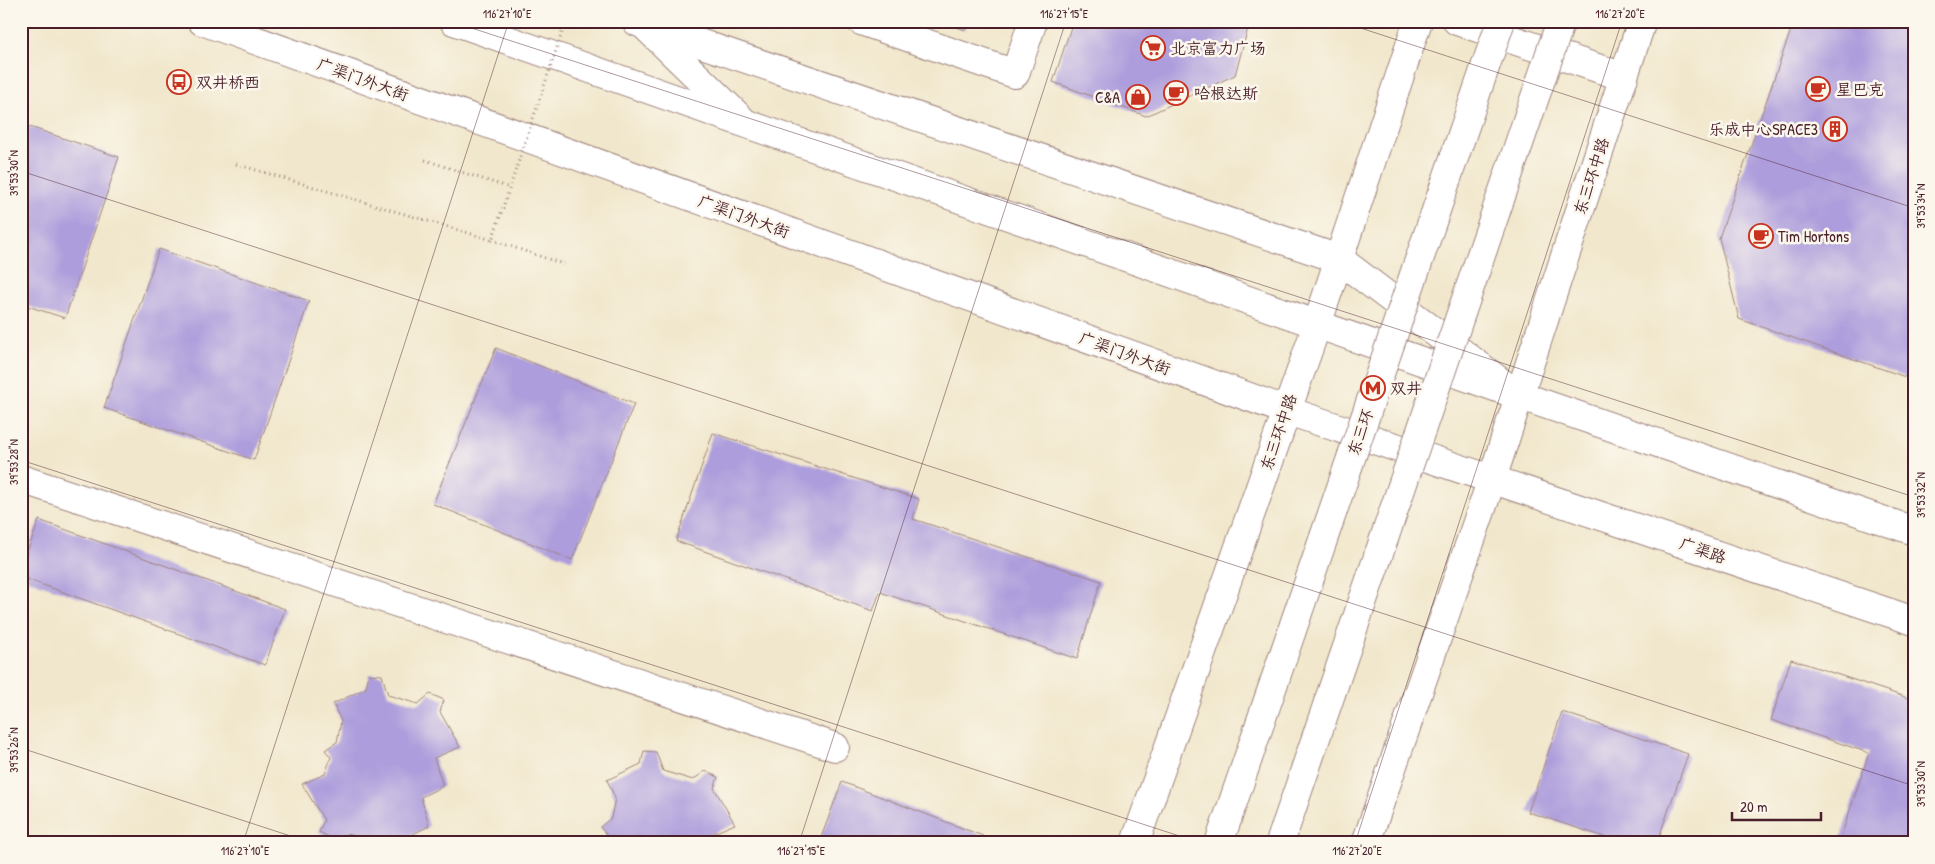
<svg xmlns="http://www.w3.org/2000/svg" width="1935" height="864" font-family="'Patrick Hand','LXGW WenKai TC',sans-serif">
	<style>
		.building { fill: #ad9ddc }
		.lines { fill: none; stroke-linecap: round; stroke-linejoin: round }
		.street-casing { stroke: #9e837c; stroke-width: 30 }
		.secondary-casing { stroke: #9e837c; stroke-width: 30 }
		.primary-casing { stroke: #9e837c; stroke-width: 30 }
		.path { stroke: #9e837c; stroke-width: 3; stroke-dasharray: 1 4; stroke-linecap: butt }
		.street { stroke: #fff; stroke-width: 28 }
		.secondary { stroke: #fff; stroke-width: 28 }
		.primary { stroke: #fff; stroke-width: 28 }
		.highway-bridge-casing { stroke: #9e837c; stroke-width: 30; stroke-linecap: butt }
		.path-bridge { stroke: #9e837c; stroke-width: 3; stroke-dasharray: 1 4; stroke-linecap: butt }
		.highway-bridge { stroke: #fff; stroke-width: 28 }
		.ticks { fill: none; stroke: #4a1f2b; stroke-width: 1; stroke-opacity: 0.45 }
		.labels { text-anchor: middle; stroke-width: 5; stroke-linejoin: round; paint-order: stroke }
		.poi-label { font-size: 16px; fill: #4a1f2b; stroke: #fbf7ec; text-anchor: start }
		.street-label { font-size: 16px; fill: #4a1f2b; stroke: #fbf7ec }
		.neatline { fill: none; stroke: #4a1f2b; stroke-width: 2 }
		.ticks-label { font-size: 12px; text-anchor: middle; fill: #4a1f2b }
	</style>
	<rect width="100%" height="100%" fill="#fbf7ec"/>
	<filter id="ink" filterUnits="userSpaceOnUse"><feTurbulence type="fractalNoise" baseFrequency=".02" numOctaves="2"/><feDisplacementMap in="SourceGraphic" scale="10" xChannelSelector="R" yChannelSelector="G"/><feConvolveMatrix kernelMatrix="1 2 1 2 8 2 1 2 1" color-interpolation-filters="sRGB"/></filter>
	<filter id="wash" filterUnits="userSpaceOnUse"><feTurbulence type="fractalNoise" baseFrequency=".0096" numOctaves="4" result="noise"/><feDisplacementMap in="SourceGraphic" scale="20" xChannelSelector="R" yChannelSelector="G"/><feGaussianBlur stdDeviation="1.12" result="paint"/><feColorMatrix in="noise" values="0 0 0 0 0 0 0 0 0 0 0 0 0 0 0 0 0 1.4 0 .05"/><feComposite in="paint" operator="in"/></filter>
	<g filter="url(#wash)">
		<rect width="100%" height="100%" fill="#f1e7cc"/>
		<g id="blocks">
			<g class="building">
				<polygon points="941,21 968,21 965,30"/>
				<polygon points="1073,21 1250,21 1235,75 1146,116 1053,82"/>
				<polygon points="1794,21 1914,21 1914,380 1739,319 1719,238"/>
				<polygon points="21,124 119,157 65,318 21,304"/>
				<polygon points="159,249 309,301 254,460 104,408"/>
				<polygon points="496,348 634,404 572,560 433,504"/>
				<polygon points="713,433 919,499 913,519 1101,581 1077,659 880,592 873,611 676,541"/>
				<polygon points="39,520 285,609 265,665 21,577 21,568"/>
				<polygon points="1791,659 1914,700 1914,843 1839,843 1869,753 1771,720"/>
				<polygon points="369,674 382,675 388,695 418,704 430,694 444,700 440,712 460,747 434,758 443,786 421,797 429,826 395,843 369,843 368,839 346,834 334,840 319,832 324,820 302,784 325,774 331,757 325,750 337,742 341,721 333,704 366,688"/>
				<polygon points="1562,712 1688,754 1657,843 1623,843 1528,812"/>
				<polygon points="644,751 656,752 663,771 693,780 705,771 718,777 714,788 735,824 709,835 711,843 603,843 606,834 600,827 611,818 615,798 607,780 641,764"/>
				<polygon points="842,782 983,836 981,843 819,843"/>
			</g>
		</g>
	</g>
	<g filter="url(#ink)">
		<use href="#blocks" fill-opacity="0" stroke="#9e837c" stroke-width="1"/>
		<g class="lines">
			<defs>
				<g id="street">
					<polyline points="861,21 1015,74 1033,21"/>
					<polyline points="21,479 835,747"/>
				</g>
				<g id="secondary">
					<polyline points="1457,21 1624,77"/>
					<polyline points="637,22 1339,259 1511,390"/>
					<polyline points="1135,843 1317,325 1418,21"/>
					<polyline points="1366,843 1492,479 1642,21"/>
				</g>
				<g id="primary">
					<polyline points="202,21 1285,410 1914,621"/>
					<polyline points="454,21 1518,395 1914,531"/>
					<polyline points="643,24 741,119"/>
				</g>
			</defs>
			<use href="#street" class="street-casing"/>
			<use href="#secondary" class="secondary-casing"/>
			<use href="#primary" class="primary-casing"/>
			<g class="path">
				<polyline points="558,21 565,23"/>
				<polyline points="425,160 510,188"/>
				<polyline points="492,240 566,265"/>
			</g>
			<use href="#street" class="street"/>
			<use href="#secondary" class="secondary"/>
			<use href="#primary" class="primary"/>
			<defs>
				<g id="highway-bridge">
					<polyline points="1219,843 1501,21"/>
					<polyline points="1280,843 1561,21"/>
				</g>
			</defs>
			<use href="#highway-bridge" class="highway-bridge-casing"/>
			<polyline class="path-bridge" points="236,164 492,240 566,21"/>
			<use href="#highway-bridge" class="highway-bridge"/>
		</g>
	</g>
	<path class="ticks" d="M450,21l1464,476M1339,21l575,187M21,171l1893,615M21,460l1180,383M21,748l291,95M243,843l266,-822M799,843l267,-822M1355,843l267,-822M1911,843l3,-8"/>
	<defs>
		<symbol id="supermarket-ring" viewBox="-11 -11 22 22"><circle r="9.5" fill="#fbf7ec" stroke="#c8321e" stroke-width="1.5"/><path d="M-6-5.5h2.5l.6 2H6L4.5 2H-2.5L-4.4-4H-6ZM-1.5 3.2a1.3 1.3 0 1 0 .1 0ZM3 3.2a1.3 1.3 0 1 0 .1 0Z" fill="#c8321e"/></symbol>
		<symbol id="bus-ring" viewBox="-11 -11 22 22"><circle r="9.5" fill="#fbf7ec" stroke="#c8321e" stroke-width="1.5"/><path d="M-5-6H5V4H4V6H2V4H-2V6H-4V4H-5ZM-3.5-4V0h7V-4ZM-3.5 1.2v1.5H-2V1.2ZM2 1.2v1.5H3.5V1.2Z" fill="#c8321e"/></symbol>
		<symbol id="cafe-ring" viewBox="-11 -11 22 22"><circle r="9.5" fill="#fbf7ec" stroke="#c8321e" stroke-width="1.5"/><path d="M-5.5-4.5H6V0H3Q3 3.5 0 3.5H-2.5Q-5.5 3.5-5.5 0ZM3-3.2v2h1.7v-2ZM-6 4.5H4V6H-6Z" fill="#c8321e"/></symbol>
		<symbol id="shop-ring" viewBox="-11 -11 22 22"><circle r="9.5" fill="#fbf7ec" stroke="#c8321e" stroke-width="1.5"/><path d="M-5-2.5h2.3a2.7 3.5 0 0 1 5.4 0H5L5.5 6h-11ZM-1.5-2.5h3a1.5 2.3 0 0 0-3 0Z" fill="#c8321e"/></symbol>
		<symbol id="building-ring" viewBox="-11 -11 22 22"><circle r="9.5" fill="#fbf7ec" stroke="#c8321e" stroke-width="1.5"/><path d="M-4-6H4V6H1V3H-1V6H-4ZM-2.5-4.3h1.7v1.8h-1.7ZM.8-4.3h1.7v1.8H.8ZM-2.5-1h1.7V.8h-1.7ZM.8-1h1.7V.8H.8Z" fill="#c8321e"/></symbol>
		<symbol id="metro-ring" viewBox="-11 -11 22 22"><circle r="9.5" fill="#fbf7ec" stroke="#c8321e" stroke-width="1.5"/><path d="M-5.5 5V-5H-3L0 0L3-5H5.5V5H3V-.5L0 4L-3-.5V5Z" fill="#c8321e"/></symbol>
	</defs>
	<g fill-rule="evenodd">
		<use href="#supermarket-ring" x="1139" y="34" width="28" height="28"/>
		<use href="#bus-ring" x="165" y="68" width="28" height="28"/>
		<use href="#cafe-ring" x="1804" y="75" width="28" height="28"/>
		<use href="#cafe-ring" x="1162" y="79" width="28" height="28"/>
		<use href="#shop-ring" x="1124" y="83" width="28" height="28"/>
		<use href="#building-ring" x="1821" y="115" width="28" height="28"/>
		<use href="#cafe-ring" x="1747" y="222" width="28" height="28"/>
		<use href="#metro-ring" x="1359" y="374" width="28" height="28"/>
	</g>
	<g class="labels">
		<g class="poi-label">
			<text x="1170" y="54">北京富力广场</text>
			<text x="196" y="88">双井桥西</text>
			<text x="1836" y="95">星巴克</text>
			<text x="1194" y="99">哈根达斯</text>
			<text x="1120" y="103" text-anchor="end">C&amp;A</text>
			<text x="1818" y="135" text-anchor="end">乐成中心SPACE3</text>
			<text x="1778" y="242">Tim Hortons</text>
			<text x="1390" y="394">双井</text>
		</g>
		<g class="street-label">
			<text transform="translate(363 79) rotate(20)" y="6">广渠门外大街</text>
			<text transform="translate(1591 176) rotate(-72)" y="6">东三环中路</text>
			<text transform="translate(744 216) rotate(20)" y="6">广渠门外大街</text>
			<text transform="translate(1125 353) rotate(20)" y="6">广渠门外大街</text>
			<text transform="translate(1278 432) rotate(-71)" y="6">东三环中路</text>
			<text transform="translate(1360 432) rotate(-71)" y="6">东三环</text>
			<text transform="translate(1703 550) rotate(19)" y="6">广渠路</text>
		</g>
	</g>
	<rect width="1935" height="864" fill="none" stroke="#fbf7ec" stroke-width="55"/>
	<path d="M1732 812v8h89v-8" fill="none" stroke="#4a1f2b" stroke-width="2.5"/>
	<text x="1740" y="812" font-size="15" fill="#4a1f2b" stroke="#fbf7ec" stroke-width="4" paint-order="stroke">20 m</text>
	<rect x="28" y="28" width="1880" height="808" class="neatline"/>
	<g class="ticks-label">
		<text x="507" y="18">116°27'10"E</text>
		<text x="1064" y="18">116°27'15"E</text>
		<text x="1620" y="18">116°27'20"E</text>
		<text transform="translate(14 173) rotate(-90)" y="4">39°53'30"N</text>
		<text transform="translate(1921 206) rotate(-90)" y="4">39°53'34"N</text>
		<text transform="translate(14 462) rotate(-90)" y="4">39°53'28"N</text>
		<text transform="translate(1921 495) rotate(-90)" y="4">39°53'32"N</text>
		<text transform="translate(14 750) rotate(-90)" y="4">39°53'26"N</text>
		<text transform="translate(1921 784) rotate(-90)" y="4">39°53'30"N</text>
		<text x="245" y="855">116°27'10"E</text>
		<text x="801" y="855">116°27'15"E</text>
		<text x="1357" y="855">116°27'20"E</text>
	</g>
</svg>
